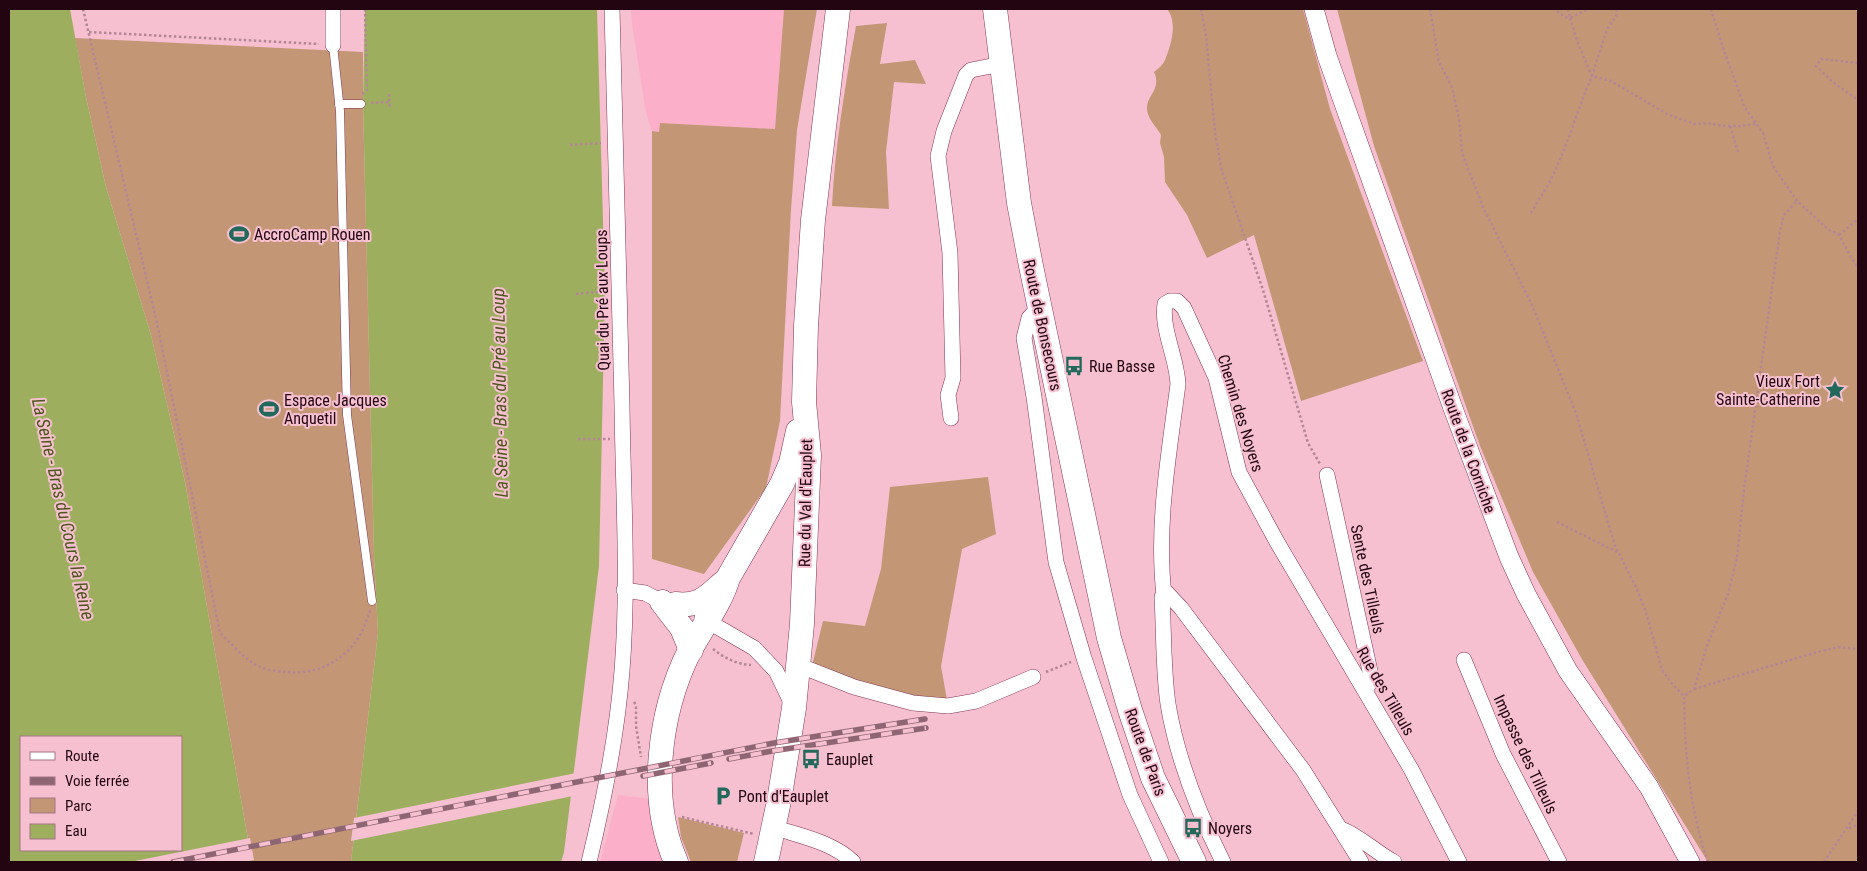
<svg xmlns="http://www.w3.org/2000/svg" width="1867" height="871" font-family="'Roboto Condensed',sans-serif">
	<style>
		.built { fill: #fcafc8 }
		.green { fill: #c39775 }
		.water { fill: #9eae5f; fill-rule: evenodd }
		.pier { fill: #f6c0d0 }
		.lines { fill: none; stroke-linecap: round; stroke-linejoin: round }
		.service-casing { stroke: #823653; stroke-width: 9 }
		.minor-casing { stroke: #823653; stroke-width: 16 }
		.tertiary-casing { stroke: #823653; stroke-width: 20 }
		.primary-casing { stroke: #823653; stroke-width: 25 }
		.path { stroke: #b48695; stroke-width: 2.5; stroke-dasharray: 2.5 2.5; stroke-linecap: butt }
		.service { stroke: #fff; stroke-width: 8 }
		.minor { stroke: #fff; stroke-width: 15 }
		.tertiary { stroke: #fff; stroke-width: 19 }
		.primary { stroke: #fff; stroke-width: 24 }
		.rail-casing { stroke: #8e6573; stroke-width: 5.5 }
		.rail { stroke: #f6c0d0; stroke-width: 4; stroke-dasharray: 11; stroke-linecap: butt }
		.labels { text-anchor: middle; stroke-width: 4; stroke-linejoin: round; paint-order: stroke }
		.poi-label { font-size: 16px; fill: #220511; stroke: #f6c0d0; text-anchor: start }
		.street-label { font-size: 16px; fill: #220511; stroke: #f6c0d0 }
		.water-label { font-size: 18px; font-style: italic; fill: #4d571d; stroke: #f6c0d0 }
	</style>
	<rect width="100%" height="100%" fill="#f6c0d0"/>
	<g class="built">
		<polygon points="631,9 784,9 775,129 660,123 659,132 652,131 646,113 632,24"/>
		<polygon points="618,795 650,799 666,862 600,862"/>
	</g>
	<g class="green">
		<polygon points="784,9 817,9 797,130 791,210 780,421 766,488 704,574 652,559 652,131 659,132 660,123 775,129"/>
		<path d="M1167,9h136l27,100 93,252 -122,40 -47,-166 -47,23 -20,-43 -22,-33 -1,-25 -4,-14 1,-8c-3,-6 -11,-14 -13,-21 -6,-17 15,-23 6,-42 4,-3 9,-7 11,-12 6,-14 13,-38 2,-51z"/>
		<polygon points="1337,9 1858,9 1858,862 1708,862 1583,661 1533,572 1480,446 1374,146"/>
		<path d="M887,23l-7,41 35,-4 11,24 -32,-2 -8,70 3,57 -57,-3c3,-60 13,-120 24,-180z"/>
		<polygon points="75,38 363,52 363,103 374,555 378,633 351,862 252,862 185,482 151,335 106,187 86,97"/>
		<polygon points="988,477 996,534 962,549 941,666 948,706 811,670 823,621 865,626 881,569 890,487"/>
		<polygon points="678,817 744,833 737,862 691,862 681,837"/>
	</g>
	<g class="water">
		<path d="M9,9h61l16,88 20,90 45,148 34,147 67,380h-243zM21,737h160v113h-160z"/>
		<polygon points="365,9 597,9 605,291 599,566 564,852 561,862 351,862 378,633 374,555 363,103"/>
	</g>
	<g class="pier">
		<polygon points="576,773 573,796 351,841 354,818"/>
		<polygon points="250,838 254,860 243,862 130,862"/>
	</g>
	<g class="lines">
		<defs>
			<g id="service">
				<polyline points="333,45 340,111 347,415 372,601"/>
				<polyline points="339,104 361,104"/>
			</g>
			<g id="minor">
				<polyline points="333,9 333,45"/>
				<polyline points="1040,306 1029,318 1024,338 1034,397 1056,562 1084,658 1130,795 1161,862"/>
				<polyline points="951,418 948,395 953,378 950,253 938,156 944,131 966,75 971,70 1002,64"/>
				<polyline points="1327,475 1370,671 1372,680 1365,690"/>
				<polyline points="624,590 645,593 662,602 670,603"/>
				<polyline points="1164,595 1167,593 1181,608 1303,770 1361,862"/>
				<polyline points="702,618 754,648 776,671 792,704"/>
				<polyline points="1464,660 1503,754 1559,862"/>
				<polyline points="798,665 854,687 913,703 948,706 976,701 1033,677"/>
				<path d="M773,827c27,9 60,15 80,35"/>
				<path d="M1341,829c19,7 34,23 53,33"/>
				<path d="M589,862c15,-62 28,-126 33,-191 7,-88 1,-178 0,-266 -3,-132 -7,-264 -10,-396"/>
				<path d="M1223,862c-24,-48 -46,-104 -55,-158 -5,-35 -4,-72 -6,-107l2,-2c-8,-70 5,-141 14,-211 -1,-26 -17,-55 -13,-80l5,-3h7l7,7 32,70 23,94 38,70 134,227 48,93"/>
			</g>
			<polyline id="tertiary" points="1314,9 1327,56 1454,411 1509,557 1526,594 1568,671 1649,787 1690,862"/>
			<g id="primary">
				<polyline points="995,9 1019,203 1031,266 1109,638 1130,710 1153,778 1194,862"/>
				<polyline points="662,602 682,628 691,650"/>
				<path d="M675,604c24,3 32,-7 48,-21"/>
				<path d="M676,862c-28,-64 -17,-149 13,-210 13,-25 31,-47 39,-74l54,-94 9,-21 7,-32"/>
				<polyline points="766,862 779,801 794,708 802,624 809,455 804,402 806,326 813,220 838,9"/>
			</g>
		</defs>
		<use href="#service" class="service-casing"/>
		<use href="#minor" class="minor-casing"/>
		<use href="#tertiary" class="tertiary-casing"/>
		<use href="#primary" class="primary-casing"/>
		<g class="path">
			<path d="M83,9l74,314 63,310c12,11 24,26 38,33 8,4 19,5 27,6 42,4 75,-21 85,-62"/>
			<polyline points="1201,9 1206,35 1215,132 1221,168 1263,290 1308,443 1320,464"/>
			<polyline points="1430,9 1439,62 1452,87 1459,119 1462,153 1483,207 1532,305 1576,413 1615,546 1635,585 1646,612 1662,670 1674,686 1684,696"/>
			<polyline points="1568,9 1570,18 1588,9"/>
			<polyline points="1617,9 1616,16 1607,29 1592,76 1611,81 1667,114 1694,124 1708,123 1724,126 1740,126 1756,124"/>
			<polyline points="1711,9 1724,51 1745,108 1763,133 1773,166 1797,201 1828,229 1839,235 1852,259 1858,268"/>
			<polyline points="89,32 319,44"/>
			<polyline points="1858,63 1821,59 1816,66 1833,82 1858,100"/>
			<polyline points="362,94 367,90 365,9"/>
			<polyline points="389,94 390,109"/>
			<polyline points="371,103 389,102"/>
			<polyline points="1730,126 1738,152"/>
			<polyline points="570,145 601,143"/>
			<path d="M1531,213c8,-14 17,-27 23,-40 15,-32 24,-65 38,-97l-15,-35 -7,-23 -5,-1 -11,-8"/>
			<polyline points="1839,235 1858,219"/>
			<polyline points="576,294 605,291"/>
			<polyline points="578,439 610,439"/>
			<polyline points="1557,522 1617,552"/>
			<path d="M713,649c11,9 23,15 38,16"/>
			<polyline points="1046,672 1071,662"/>
			<polyline points="1694,689 1817,652 1839,647 1858,649"/>
			<polyline points="634,702 636,705 636,726 641,757"/>
			<polyline points="682,817 754,834"/>
			<polyline points="1849,828 1858,825"/>
			<path d="M1708,862c-19,-55 -23,-108 -24,-166l10,-7 14,-46 20,-49 9,-36 7,-69 36,-258 4,-16 13,-14"/>
			<polyline points="1824,862 1858,811"/>
		</g>
		<use href="#service" class="service"/>
		<use href="#minor" class="minor"/>
		<use href="#tertiary" class="tertiary"/>
		<use href="#primary" class="primary"/>
		<defs>
			<g id="rail">
				<polyline points="729,759 772,751 926,728"/>
				<polyline points="643,776 711,763"/>
				<polyline points="173,862 774,743 925,719"/>
			</g>
		</defs>
		<use href="#rail" class="rail-casing"/>
		<use href="#rail" class="rail"/>
	</g>
	<defs>
		<symbol id="stadium-bare" viewBox="-9 -9 18 18"><path d="M0-5a6.5 5 0 1 0 0 10a6.5 5 0 1 0 0-10ZM-3.5-1.8h7v3.6h-7Z" fill="#22685b" stroke="#f6c0d0" stroke-width="2.5" paint-order="stroke"/></symbol>
		<symbol id="bus-bare" viewBox="-9 -9 18 18"><path d="M-5-6H5V4H4V6H2V4H-2V6H-4V4H-5ZM-3.5-4V0h7V-4ZM-3.5 1.2v1.5H-2V1.2ZM2 1.2v1.5H3.5V1.2Z" fill="#22685b" stroke="#f6c0d0" stroke-width="2.5" paint-order="stroke"/></symbol>
		<symbol id="sight-bare" viewBox="-9 -9 18 18"><path d="M0-6L1.8-2.2L6-1.7L2.9 1.2L3.7 5.4L0 3.3L-3.7 5.4L-2.9 1.2L-6-1.7L-1.8-2.2Z" fill="#22685b" stroke="#f6c0d0" stroke-width="2.5" paint-order="stroke"/></symbol>
		<symbol id="parking-bare" viewBox="-9 -9 18 18"><path d="M-3.5-5.5H1a3.5 3.5 0 0 1 0 7H-1V5.5H-3.5ZM-1-3.4V-.6H.8a1.4 1.4 0 0 0 0-2.8Z" fill="#22685b" stroke="#f6c0d0" stroke-width="2.5" paint-order="stroke"/></symbol>
	</defs>
	<g fill-rule="evenodd">
		<use href="#stadium-bare" x="225" y="220" width="28" height="28"/>
		<use href="#bus-bare" x="1060" y="352" width="28" height="28"/>
		<use href="#sight-bare" x="1821" y="376" width="28" height="28"/>
		<use href="#stadium-bare" x="255" y="395" width="28" height="28"/>
		<use href="#bus-bare" x="797" y="745" width="28" height="28"/>
		<use href="#parking-bare" x="709" y="782" width="28" height="28"/>
		<use href="#bus-bare" x="1179" y="814" width="28" height="28"/>
	</g>
	<g class="labels">
		<g class="poi-label">
			<text x="254" y="240">AccroCamp Rouen</text>
			<text x="1089" y="372">Rue Basse</text>
			<text x="1820" y="387" text-anchor="end">Vieux Fort<tspan x="1820" dy="18">Sainte-Catherine</tspan></text>
			<text x="284" y="406">Espace Jacques<tspan x="284" dy="18">Anquetil</tspan></text>
			<text x="826" y="765">Eauplet</text>
			<text x="738" y="802">Pont d'Eauplet</text>
			<text x="1208" y="834">Noyers</text>
		</g>
		<g class="street-label">
			<text transform="translate(602 300) rotate(-91)" y="6">Quai du Pré aux Loups</text>
			<text transform="translate(1043 325) rotate(78)" y="6">Route de Bonsecours</text>
			<text transform="translate(1241 413) rotate(73)" y="6">Chemin des Noyers</text>
			<text transform="translate(1469 451) rotate(70)" y="6">Route de la Corniche</text>
			<text transform="translate(805 503) rotate(-89)" y="6">Rue du Val d'Eauplet</text>
			<text transform="translate(1368 579) rotate(78)" y="6">Sente des Tilleuls</text>
			<text transform="translate(1386 691) rotate(60)" y="6">Rue des Tilleuls</text>
			<text transform="translate(1146 752) rotate(70)" y="6">Route de Paris</text>
			<text transform="translate(1526 754) rotate(65)" y="6">Impasse des Tilleuls</text>
		</g>
		<g class="water-label">
			<text transform="translate(500 393) rotate(-91)" y="6">La Seine - Bras du Pré au Loup</text>
			<text transform="translate(63 509) rotate(77)" y="6">La Seine - Bras du Cours la Reine</text>
		</g>
	</g>
	<rect width="1867" height="871" fill="none" stroke="#220511" stroke-width="20"/>
	<rect x="20" y="736" width="162" height="115" fill="#f6c0d0" stroke="#a17584"/>
	<rect x="30" y="752" width="25" height="8" fill="#ffffff" stroke="#a17584"/>
	<text x="65" y="761" font-size="15" fill="#220511">Route</text>
	<rect x="30" y="777" width="25" height="8" fill="#8e6573" stroke="#a17584"/>
	<text x="65" y="786" font-size="15" fill="#220511">Voie ferrée</text>
	<rect x="30" y="798" width="25" height="15" fill="#c39775" stroke="#a17584"/>
	<text x="65" y="811" font-size="15" fill="#220511">Parc</text>
	<rect x="30" y="824" width="25" height="15" fill="#9eae5f" stroke="#a17584"/>
	<text x="65" y="836" font-size="15" fill="#220511">Eau</text>
</svg>
